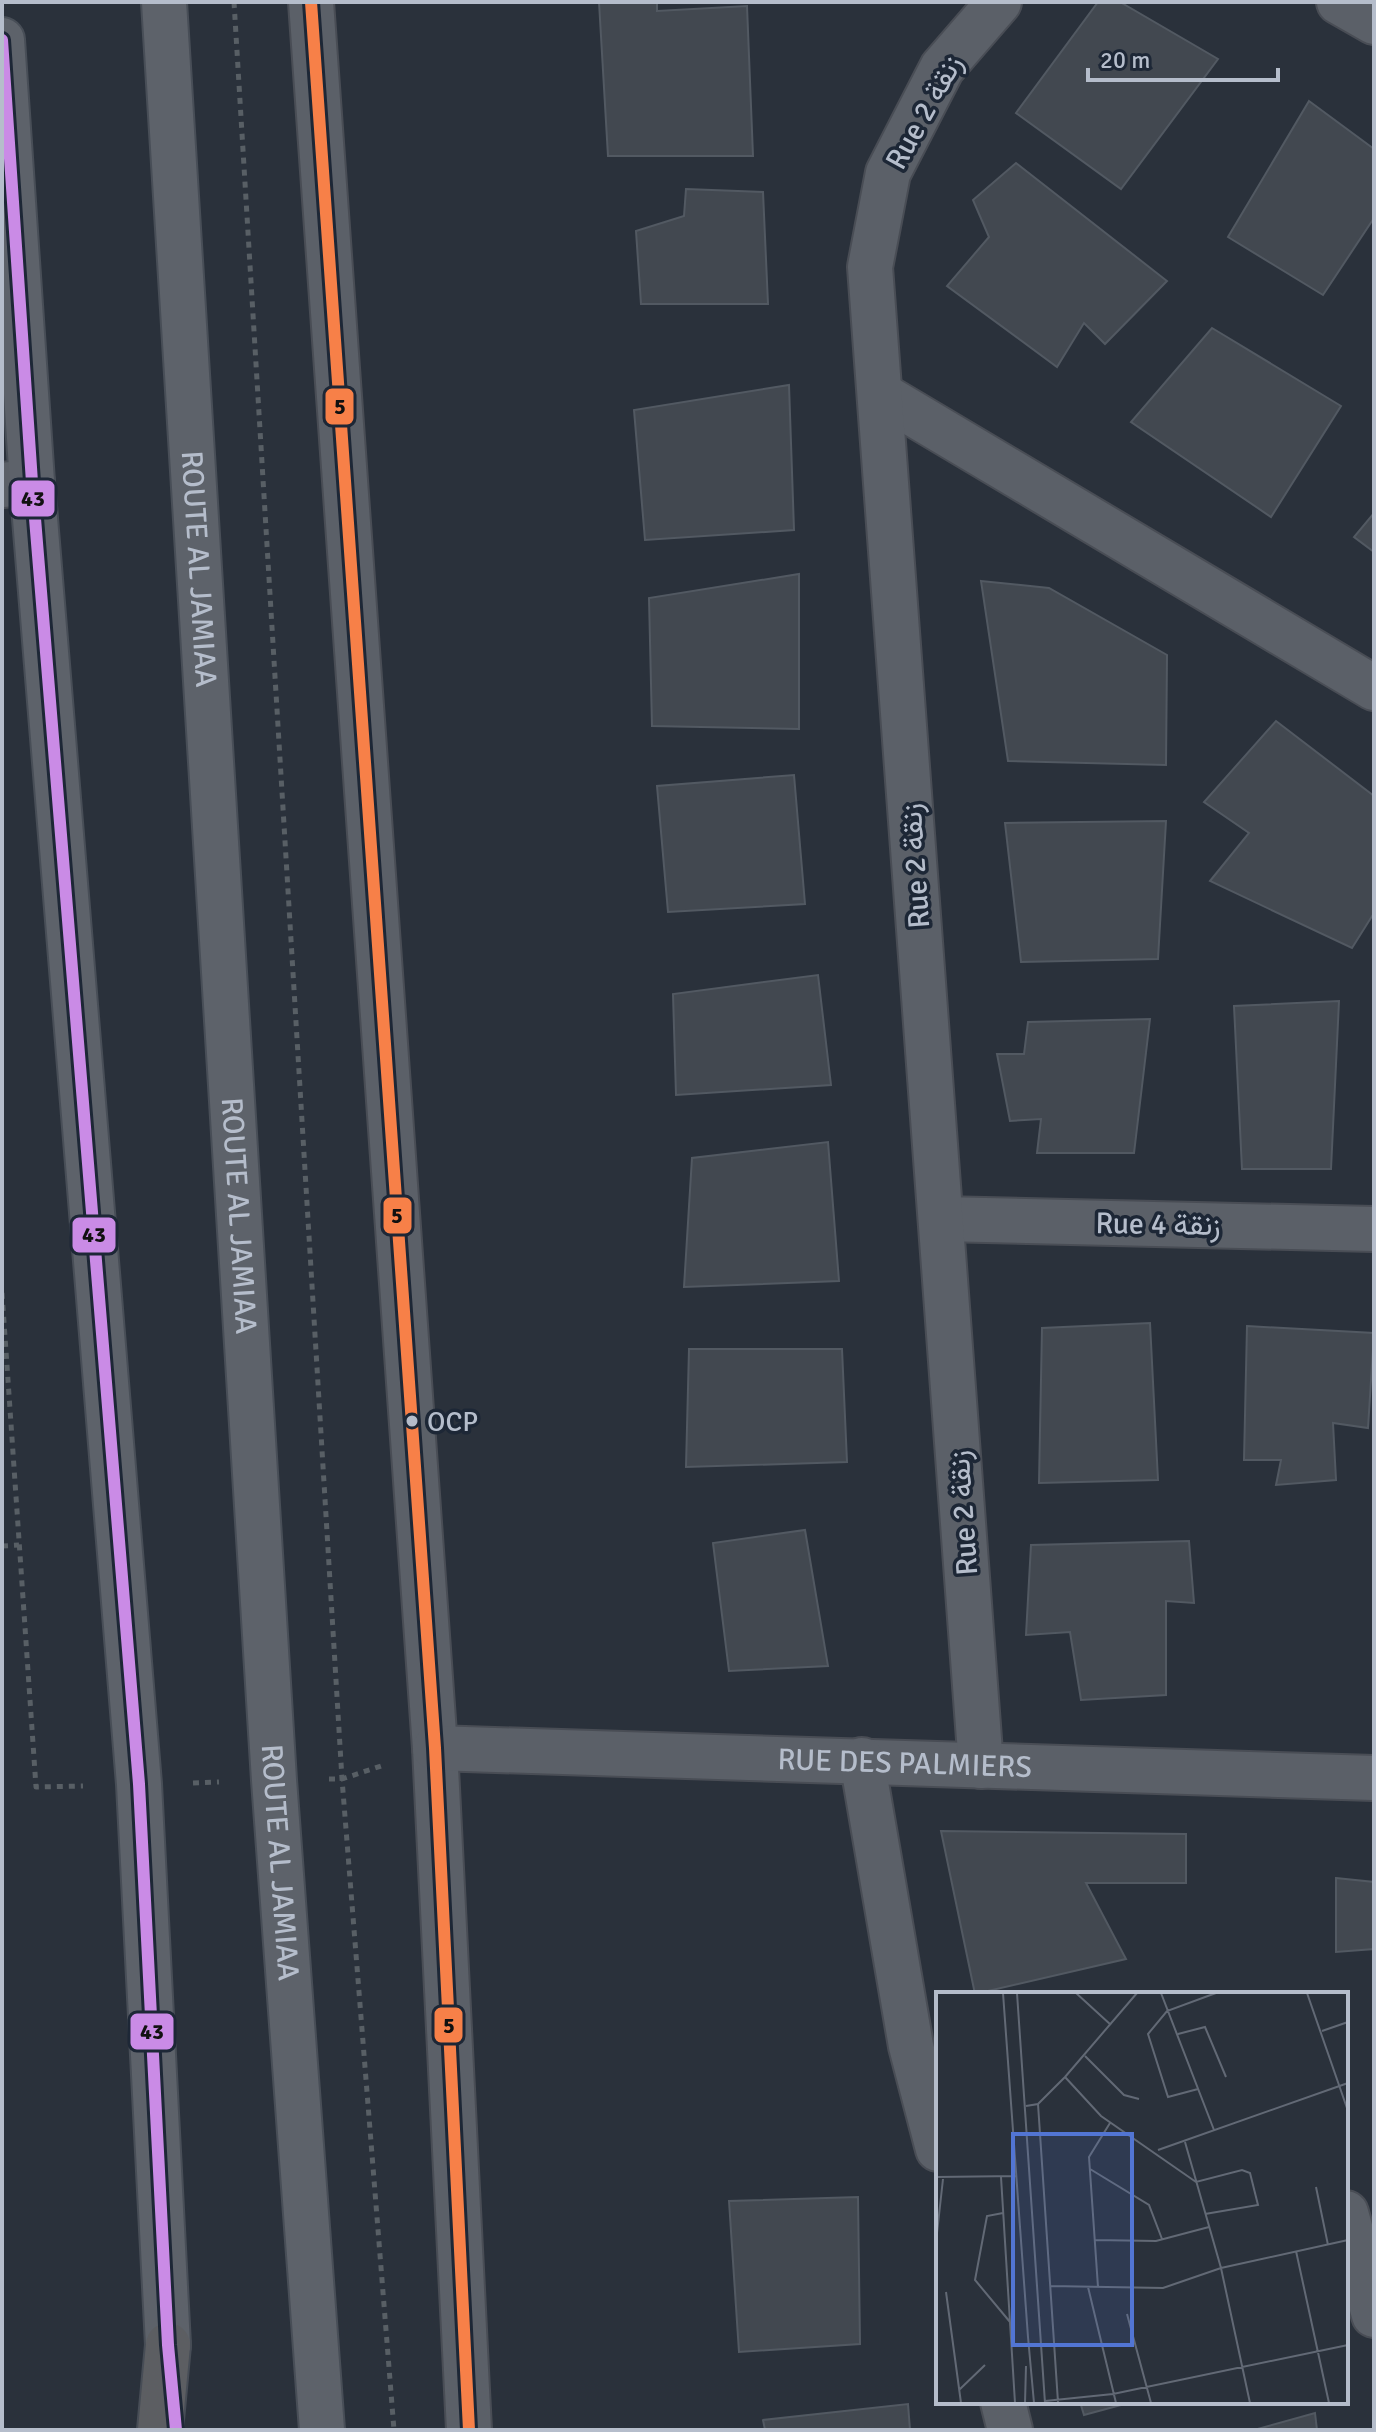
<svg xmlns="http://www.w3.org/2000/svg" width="1376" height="2432" font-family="Signika,Vazirmatn,sans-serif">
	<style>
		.building { fill: #424850; stroke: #525962; stroke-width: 2 }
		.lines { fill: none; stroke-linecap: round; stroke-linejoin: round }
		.minor-casing { stroke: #494d55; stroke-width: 48 }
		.major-casing { stroke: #484e57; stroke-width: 48 }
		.highway-casing { stroke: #474d56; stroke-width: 48 }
		.path { stroke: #585f65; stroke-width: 5; stroke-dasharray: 6 6; stroke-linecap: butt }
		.minor { stroke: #5b6068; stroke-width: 44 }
		.major { stroke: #5d626a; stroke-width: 44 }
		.highway { stroke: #5c5e62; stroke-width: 44 }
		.bus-1-casing { stroke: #1d2736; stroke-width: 18 }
		.bus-2-casing { stroke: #1d2736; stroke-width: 18 }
		.bus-1 { stroke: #f78048; stroke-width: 12 }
		.bus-2 { stroke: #ca8be6; stroke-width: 12 }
		.bus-dot { fill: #b5bdcb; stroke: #1d2736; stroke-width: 3 }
		.labels { text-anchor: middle; stroke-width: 7; stroke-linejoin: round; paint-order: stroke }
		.bus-label { font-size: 28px; fill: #b5bdcb; stroke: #1d2736; text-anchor: start }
		.street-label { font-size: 30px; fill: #b5bdcb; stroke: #1d2736 }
		.inset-road { fill: none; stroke: #626975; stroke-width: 2 }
		.view { fill: #5275d3; fill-opacity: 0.15; stroke: #5275d3; stroke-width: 4 }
		.inset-edge { fill: none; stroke: #b5bdcb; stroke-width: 4 }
		.line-badge { stroke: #1d2736; stroke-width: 3 }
		.pale-badge-label { font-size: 22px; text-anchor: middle; font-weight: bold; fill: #111 }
	</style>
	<rect width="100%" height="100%" fill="#2a313b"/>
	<g class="building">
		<polygon points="599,2 657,2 657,11 747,6 753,156 608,156"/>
		<polygon points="1098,2 1120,2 1218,59 1121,189 1016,113"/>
		<polygon points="1309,101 1374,149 1374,218 1323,295 1228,237"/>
		<polygon points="1016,163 1167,281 1105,344 1084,323 1057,367 947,286 989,237 973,200"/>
		<polygon points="686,189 763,192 768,304 641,304 636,231 684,216"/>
		<polygon points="1212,328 1341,406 1271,517 1131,422"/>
		<polygon points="789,385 794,530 645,540 634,410"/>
		<polygon points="1374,513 1374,552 1354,537"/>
		<polygon points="799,574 799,729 652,726 649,598"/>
		<polygon points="981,581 1049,588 1167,655 1166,765 1008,761"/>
		<polygon points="1276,721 1374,796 1374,913 1352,948 1210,881 1249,833 1204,802"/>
		<polygon points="794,775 805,904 668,912 657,786"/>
		<polygon points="1166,821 1158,959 1021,962 1005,823"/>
		<polygon points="818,975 831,1085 676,1095 673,994"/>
		<polygon points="1339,1001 1331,1169 1242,1169 1234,1006"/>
		<polygon points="1150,1019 1134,1153 1037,1153 1041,1119 1010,1121 997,1054 1024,1054 1028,1022"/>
		<polygon points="828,1142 839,1281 684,1287 692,1158"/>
		<polygon points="1150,1323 1158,1480 1039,1483 1042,1328"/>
		<polygon points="1247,1326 1374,1333 1368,1428 1333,1423 1336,1480 1276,1485 1281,1460 1244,1460"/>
		<polygon points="689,1349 842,1349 847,1462 686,1467"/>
		<polygon points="805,1530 828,1666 729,1671 713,1543"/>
		<polygon points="1189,1541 1194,1603 1166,1601 1166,1695 1081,1700 1070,1632 1026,1635 1031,1545"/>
		<polygon points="941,1831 1186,1834 1186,1883 1086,1883 1126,1959 975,1994"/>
		<polygon points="1336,1878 1374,1882 1374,1949 1336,1952"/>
		<polygon points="858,2197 860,2344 739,2352 729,2201"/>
		<polygon points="1080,2402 1132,2402 1084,2415"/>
		<polygon points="908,2404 910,2430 765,2430 763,2420"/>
		<polygon points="1315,2413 1317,2430 1254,2430"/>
	</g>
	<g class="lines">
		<defs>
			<g id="minor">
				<polyline points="311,2 435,1748 469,2430"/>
				<polyline points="1339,2 1374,22"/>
				<polyline points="880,394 1374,688"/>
				<polyline points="2,485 32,482"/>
				<polyline points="941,1219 1374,1229"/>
				<path id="s1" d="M435,1748l939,30"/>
				<polyline points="862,1760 911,2046 938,2149"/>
				<polyline points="981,1766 870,267 888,173 942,68 999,2"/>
				<polyline points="1346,2213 1374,2315"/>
				<polyline points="1003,2402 1010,2430"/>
			</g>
			<g id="major">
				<path id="s2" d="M164,2l110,1778 48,650"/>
				<polyline points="2,40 32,482 139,1784 168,2345"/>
			</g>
			<polyline id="highway" points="160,2430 168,2345"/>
		</defs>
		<use href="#minor" class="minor-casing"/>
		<use href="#major" class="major-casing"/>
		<use href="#highway" class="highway-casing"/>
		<g class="path">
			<polyline points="234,2 342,1779 394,2430"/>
			<polyline points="2,1293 36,1787 83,1786"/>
			<polyline points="2,1546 19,1545"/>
			<polyline points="329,1779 342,1779 381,1766"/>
			<polyline points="193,1783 219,1782"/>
		</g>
		<use href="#minor" class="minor"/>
		<use href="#major" class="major"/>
		<use href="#highway" class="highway"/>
		<defs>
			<polyline id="bus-1" points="311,2 435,1748 469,2430"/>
			<polyline id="bus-2" points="2,40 32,482 139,1784 168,2345 176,2430"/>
		</defs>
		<use href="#bus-1" class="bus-1-casing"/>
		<use href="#bus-2" class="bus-2-casing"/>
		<use href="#bus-1" class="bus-1"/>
		<use href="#bus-2" class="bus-2"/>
	</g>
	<circle class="bus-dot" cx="412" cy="1421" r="7"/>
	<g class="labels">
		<g class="bus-label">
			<text x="427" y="1431">OCP</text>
		</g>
		<g class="street-label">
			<text transform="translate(924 112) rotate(-61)" y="10">Rue 2 زنقة</text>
			<text dy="10" stroke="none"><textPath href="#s2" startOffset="568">ROUTE AL JAMIAA</textPath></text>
			<text transform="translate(915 866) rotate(-94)" y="10">Rue 2 زنقة</text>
			<text dy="10" stroke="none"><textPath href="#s2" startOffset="1216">ROUTE AL JAMIAA</textPath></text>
			<text transform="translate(1158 1224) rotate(1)" y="10">Rue 4 زنقة</text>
			<text transform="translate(963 1513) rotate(-94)" y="10">Rue 2 زنقة</text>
			<text dy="10" stroke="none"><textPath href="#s1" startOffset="470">RUE DES PALMIERS</textPath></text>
			<text dy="10" stroke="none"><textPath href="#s2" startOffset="1864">ROUTE AL JAMIAA</textPath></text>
		</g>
	</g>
	<g transform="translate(936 1992)">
		<rect width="412" height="412" fill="#2a313b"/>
		<path class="inset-road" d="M67,1l25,344M81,1l28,410M140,1l35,32M225,1l53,137M371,1l41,118M386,39l26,-9M242,42l27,-7 21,50M149,64l39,39 15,4M129,85l36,39 95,66 46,-12 8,3 8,32 -53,9M262,97l-30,8 -20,-63 19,-23 49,-18M102,112l20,298M90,114l12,-2 27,-27 72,-84M249,150l36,126 29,135M222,158l190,-67M154,177l59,36 13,34M0,185l80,-1M65,185l14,226M380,195l12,58M67,221l-16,3 -12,64 35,42M159,248l61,1 53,-14M0,250l7,-63M360,259l33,152M115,294l112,2 58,-20 127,-28M152,295l28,116M162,295l-9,-130 21,-34M10,300l15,111M191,322l24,89M92,345l6,66M23,398l26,-25M109,409l68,-7 235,-49M89,411l1,-37"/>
		<path class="view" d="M77,142h119v211h-119z"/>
		<rect width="412" height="412" class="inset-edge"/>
	</g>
	<g class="line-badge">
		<rect x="324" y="387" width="31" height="39" rx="8" fill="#f78048"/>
		<rect x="10" y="479" width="46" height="39" rx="8" fill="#ca8be6"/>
		<rect x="382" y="1196" width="31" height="39" rx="8" fill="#f78048"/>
		<rect x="71" y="1216" width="46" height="38" rx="8" fill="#ca8be6"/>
		<rect x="433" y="2006" width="31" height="38" rx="8" fill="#f78048"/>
		<rect x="129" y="2012" width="46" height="39" rx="8" fill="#ca8be6"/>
	</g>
	<g class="pale-badge-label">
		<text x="340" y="414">5</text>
		<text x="33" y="506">43</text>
		<text x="397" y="1223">5</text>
		<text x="94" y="1242">43</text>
		<text x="449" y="2033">5</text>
		<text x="152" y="2039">43</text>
	</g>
	<rect width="1376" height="2432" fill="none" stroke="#b5bdcb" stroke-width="8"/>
	<path d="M1088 68v12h190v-12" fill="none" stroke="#b5bdcb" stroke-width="4"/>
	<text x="1100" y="68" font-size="24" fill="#b5bdcb" stroke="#1d2736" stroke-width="6" paint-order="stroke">20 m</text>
</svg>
